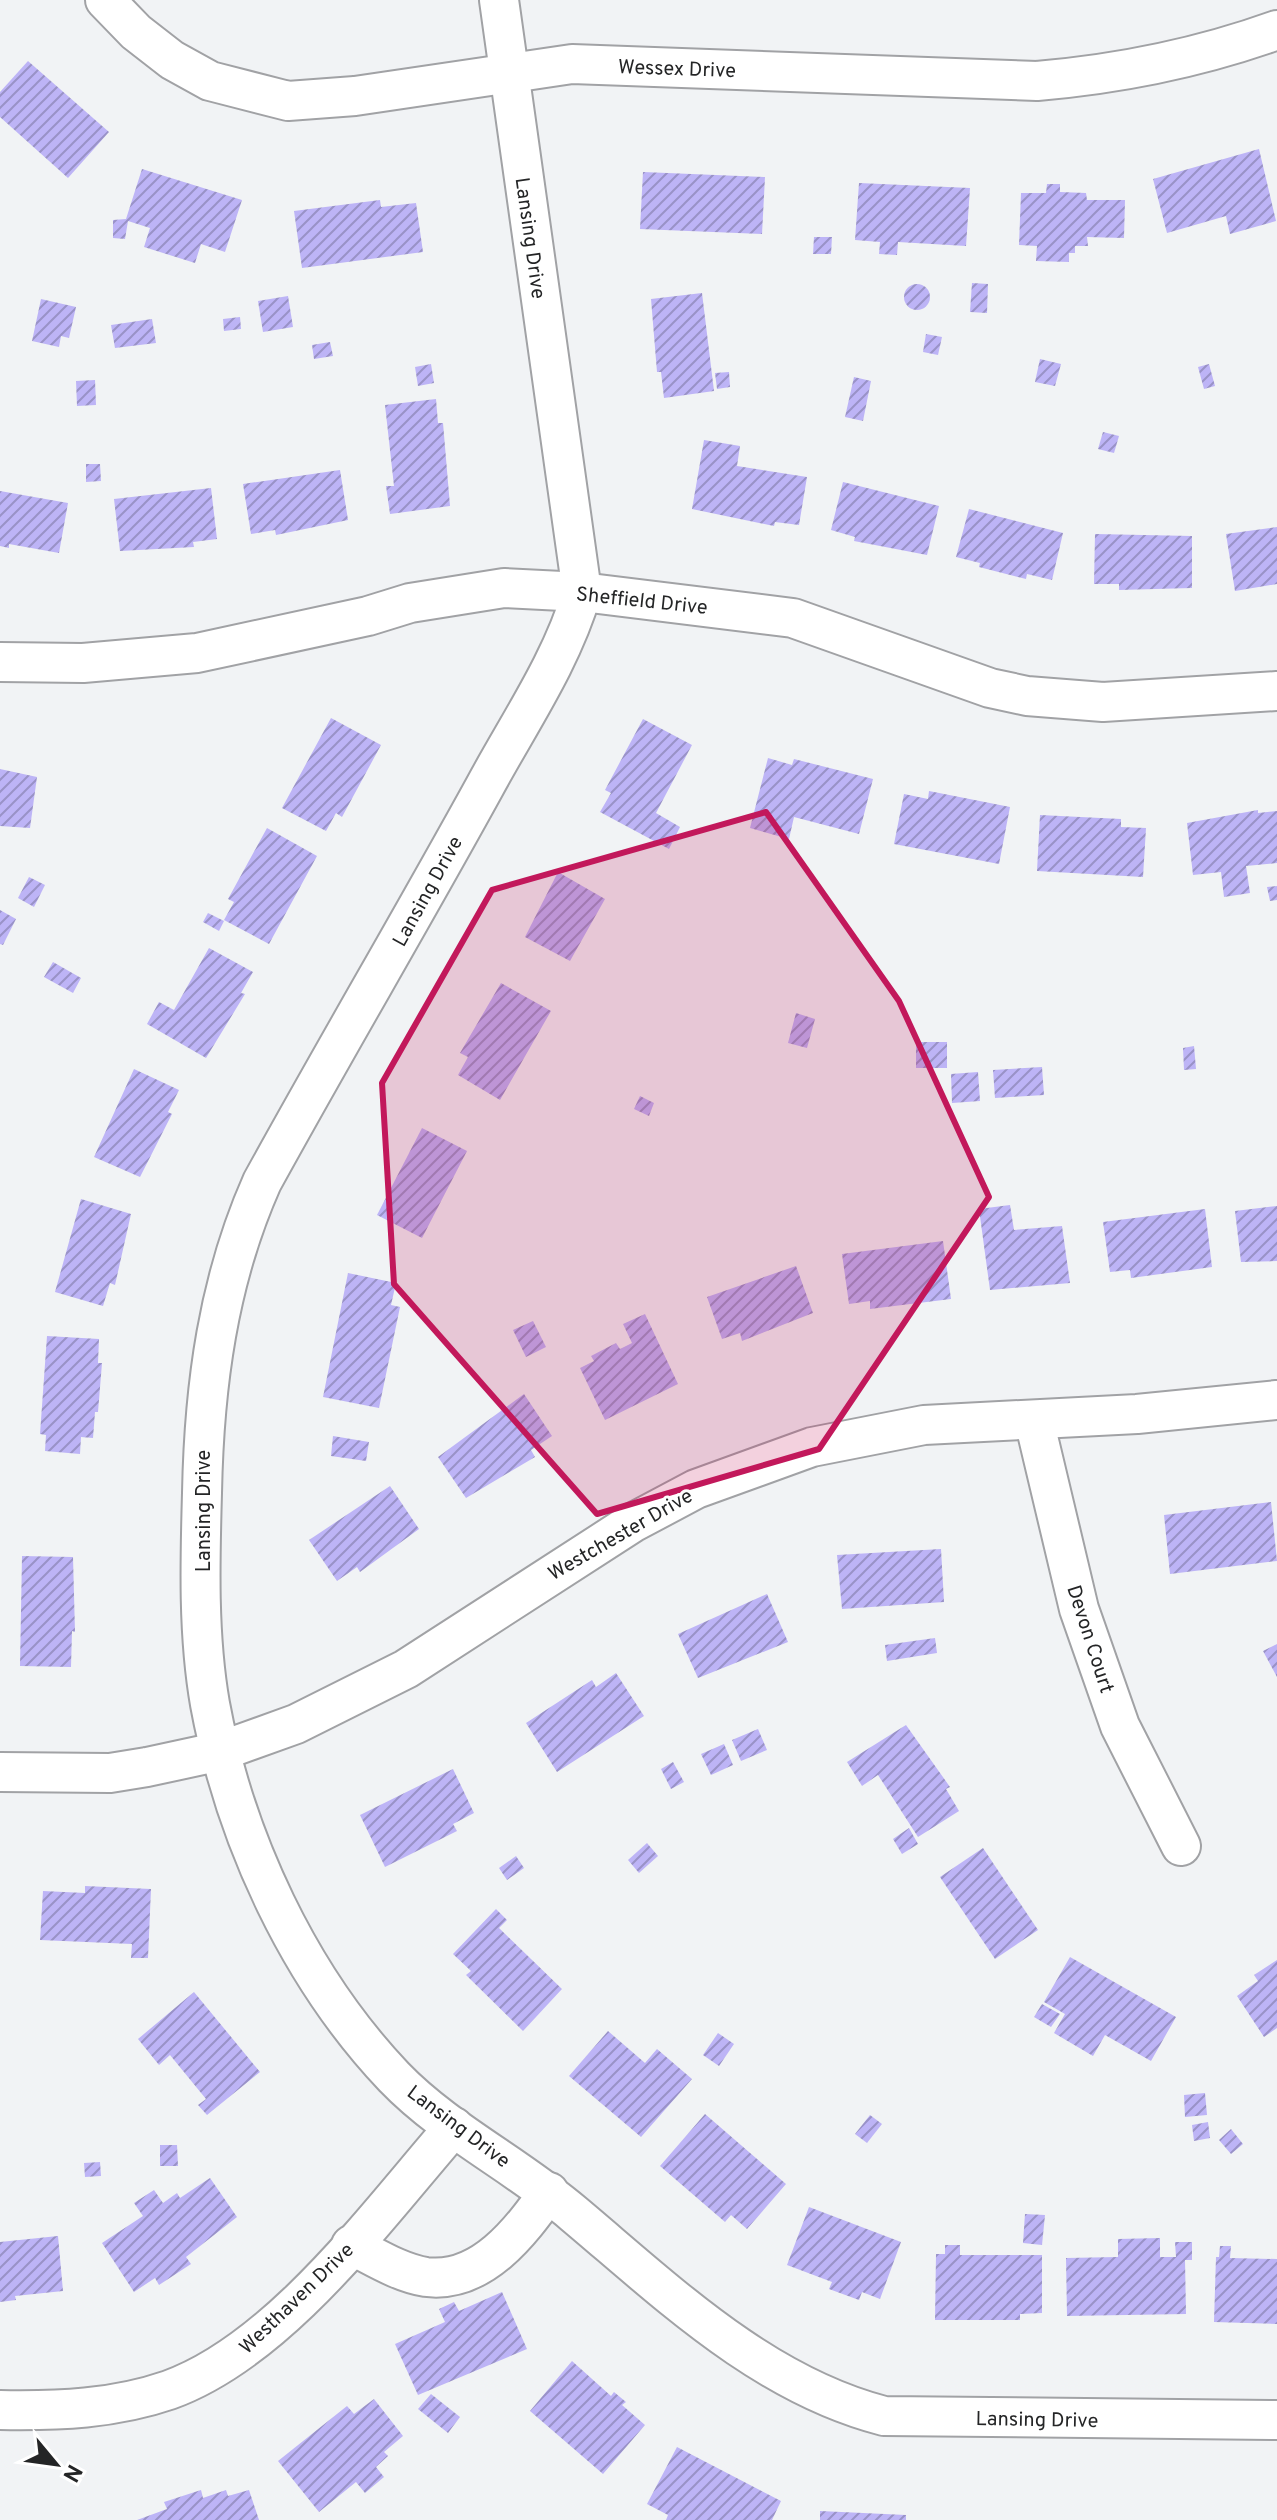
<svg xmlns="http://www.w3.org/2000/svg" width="1277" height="2520" font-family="Overpass,sans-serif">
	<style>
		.building { fill: url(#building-hatch) }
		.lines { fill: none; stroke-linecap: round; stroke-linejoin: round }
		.minor-casing { stroke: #a1a2a5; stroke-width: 42 }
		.minor { stroke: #fff; stroke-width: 38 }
		.marked { fill: #c2185b; fill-opacity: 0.2; stroke: #c2185b; stroke-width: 6; stroke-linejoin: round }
		.labels { text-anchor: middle; stroke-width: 6; stroke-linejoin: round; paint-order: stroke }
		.street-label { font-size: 20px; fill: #242526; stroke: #fff }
	</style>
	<defs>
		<pattern id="building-hatch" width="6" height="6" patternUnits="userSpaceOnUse" patternTransform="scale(2)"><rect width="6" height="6" fill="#bdb4f6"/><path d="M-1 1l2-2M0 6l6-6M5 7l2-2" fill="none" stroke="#9992c7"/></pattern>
	</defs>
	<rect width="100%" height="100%" fill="#f1f3f5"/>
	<g class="building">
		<polygon points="28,61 109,132 68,178 0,117 0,92"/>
		<polygon points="1259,149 1276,221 1230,234 1226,216 1167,233 1153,179"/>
		<polygon points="142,169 242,200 225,252 201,244 195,263 144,247 150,228 128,221 125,239 113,238 113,220 126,219"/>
		<polygon points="643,172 765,177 762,234 640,229"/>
		<polygon points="859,183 970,188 966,246 898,242 897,255 879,254 880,242 855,240"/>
		<polygon points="1047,184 1060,184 1060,192 1086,193 1087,200 1125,200 1124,238 1087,237 1088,246 1075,246 1075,253 1069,253 1069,262 1036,261 1037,246 1019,245 1021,193 1046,193"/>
		<polygon points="380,200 381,207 416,203 423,252 302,268 294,211"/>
		<polygon points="814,237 832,237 831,254 813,254"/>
		<polygon points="972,283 988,284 987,313 970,312"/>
		<circle cx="917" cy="297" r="13"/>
		<polygon points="702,293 714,391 664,398 661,372 657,372 651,299"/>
		<polygon points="288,296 293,327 263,332 258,301"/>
		<polygon points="41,299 76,307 69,338 61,336 59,347 32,341"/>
		<polygon points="240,317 241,329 224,331 223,319"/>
		<polygon points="152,319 156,343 115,348 111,325"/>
		<polygon points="926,334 942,337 938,355 923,352"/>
		<polygon points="330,342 333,356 314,359 312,345"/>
		<polygon points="1040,359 1061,364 1055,386 1035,382"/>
		<polygon points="431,364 434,383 418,386 415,367"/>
		<polygon points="1209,364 1215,386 1204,389 1198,367"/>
		<polygon points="729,372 730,387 717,389 715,373"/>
		<polygon points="854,377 871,381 863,421 845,417"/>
		<polygon points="95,380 96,405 77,406 76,381"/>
		<polygon points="436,399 438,423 443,423 450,506 390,514 386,486 394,486 385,405"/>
		<polygon points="1103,432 1119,436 1114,453 1098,449"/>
		<polygon points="704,440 740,446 737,466 807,477 799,525 775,522 774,526 692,509"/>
		<polygon points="86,464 100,464 101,481 86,482"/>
		<polygon points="340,470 348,520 276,535 275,530 251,534 243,484"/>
		<polygon points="843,482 939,506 927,555 854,541 855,537 831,530"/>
		<polygon points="211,488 217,539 193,542 194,547 120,551 114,499"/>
		<polygon points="0,491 68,503 59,553 9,544 9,548 0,546"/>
		<polygon points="969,509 1063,533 1052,580 1027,574 1026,579 979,567 980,563 956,557"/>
		<polygon points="1277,527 1277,584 1235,591 1226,534"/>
		<polygon points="1095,534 1192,536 1192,588 1119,590 1119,584 1094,584"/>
		<polygon points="331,718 381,745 342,817 336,813 326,831 282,808"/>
		<polygon points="643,719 692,745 656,813 680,827 669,849 600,812 611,793 605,790"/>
		<polygon points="768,758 792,765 794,759 873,779 859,834 794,817 789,839 750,828"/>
		<polygon points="0,769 37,777 30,828 0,826"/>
		<polygon points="929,791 1010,807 999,864 894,844 904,794 928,799"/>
		<polygon points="1258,810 1258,813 1277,811 1277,863 1246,866 1250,893 1224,897 1221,872 1193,875 1187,823"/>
		<polygon points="1040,815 1121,819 1121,827 1146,828 1143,877 1037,871"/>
		<polygon points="267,828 317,856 269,944 224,920 234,902 228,899"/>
		<polygon points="558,872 605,899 570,961 525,937"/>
		<polygon points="29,877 45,885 34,907 18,898"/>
		<polygon points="1277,886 1277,900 1270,901 1267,887"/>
		<polygon points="0,910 16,919 3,945 0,944"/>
		<polygon points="208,913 224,921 219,931 203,922"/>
		<polygon points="209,948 253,972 241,993 245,994 206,1058 147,1024 159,1002 174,1010"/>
		<polygon points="53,962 81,978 73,993 44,977"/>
		<polygon points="501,983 551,1011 500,1100 458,1075 468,1057 460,1053"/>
		<polygon points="796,1013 815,1019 807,1048 788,1043"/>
		<rect x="916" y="1042" width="31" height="26"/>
		<polygon points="1194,1046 1196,1069 1184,1070 1183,1048"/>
		<polygon points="1042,1067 1044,1095 995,1098 993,1070"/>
		<polygon points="134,1069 179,1090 168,1112 172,1114 140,1177 94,1157"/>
		<polygon points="978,1072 980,1101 952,1103 951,1074"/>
		<polygon points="640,1096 654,1103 649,1116 634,1109"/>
		<polygon points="422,1128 467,1151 422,1238 377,1215"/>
		<polygon points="81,1199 131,1214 115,1285 110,1283 103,1306 55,1292"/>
		<polygon points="1010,1205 1014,1230 1062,1226 1070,1283 990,1290 979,1209"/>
		<polygon points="1277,1206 1277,1261 1241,1262 1235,1211"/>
		<polygon points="1205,1209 1212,1267 1131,1278 1130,1270 1110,1272 1103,1222"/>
		<polygon points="943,1241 951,1299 870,1309 870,1301 849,1304 842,1254"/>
		<polygon points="796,1266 813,1313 742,1341 740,1333 722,1339 707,1297"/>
		<polygon points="348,1273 396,1283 391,1305 400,1307 379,1408 323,1397"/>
		<polygon points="645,1314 678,1384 605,1420 580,1368 594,1361 591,1356 616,1343 620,1349 632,1343 623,1324"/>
		<polygon points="533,1321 546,1347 526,1357 513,1330"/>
		<polygon points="47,1336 99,1339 98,1363 102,1363 98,1412 95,1412 93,1438 81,1437 80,1454 45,1451 46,1435 40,1434"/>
		<polygon points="524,1394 552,1436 531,1450 535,1457 466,1498 438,1457"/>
		<polygon points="333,1436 369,1442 366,1461 331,1456"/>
		<polygon points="390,1486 419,1529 360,1572 357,1567 337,1581 309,1540"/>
		<polygon points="1271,1502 1277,1561 1170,1574 1164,1515"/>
		<polygon points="941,1549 944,1602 842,1609 837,1555"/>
		<polygon points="22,1556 73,1557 75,1632 72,1631 71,1667 20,1666"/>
		<polygon points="767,1594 788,1642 698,1678 678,1634"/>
		<polygon points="935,1638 937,1653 887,1661 885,1645"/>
		<polygon points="1277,1644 1277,1677 1263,1651"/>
		<polygon points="616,1673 644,1716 557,1772 526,1723 592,1680 596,1687"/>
		<polygon points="906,1725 950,1787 946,1789 959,1811 918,1837 878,1775 862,1786 847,1762"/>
		<polygon points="758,1729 767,1750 741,1761 732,1740"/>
		<polygon points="724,1744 733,1765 711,1775 701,1754"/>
		<polygon points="673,1762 684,1782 671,1789 661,1769"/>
		<polygon points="453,1769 474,1813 453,1824 457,1831 385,1867 360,1815"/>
		<polygon points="909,1828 918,1844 902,1854 893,1839"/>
		<polygon points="647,1843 658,1856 639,1873 628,1860"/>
		<polygon points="983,1848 1038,1930 995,1959 940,1877"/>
		<polygon points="516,1856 524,1868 507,1880 499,1868"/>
		<polygon points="85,1886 151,1889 148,1958 131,1958 132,1944 40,1940 43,1891 85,1893"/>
		<polygon points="496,1909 507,1920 499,1928 562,1989 523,2031 466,1975 471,1971 453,1954"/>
		<polygon points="1070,1957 1176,2017 1151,2061 1105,2035 1093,2056 1054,2033 1065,2014 1044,2002"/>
		<polygon points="1277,1960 1277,2028 1264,2037 1237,1996 1258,1981 1254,1975"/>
		<polygon points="194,1992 260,2072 207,2115 198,2105 206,2099 170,2055 159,2065 138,2039"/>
		<polygon points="1042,2004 1060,2014 1051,2027 1034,2017"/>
		<polygon points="608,2031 645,2063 657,2049 692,2079 641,2137 569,2076"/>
		<polygon points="718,2033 734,2044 719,2066 703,2055"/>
		<polygon points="1205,2093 1207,2115 1185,2117 1184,2095"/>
		<polygon points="705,2114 786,2184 747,2229 731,2215 725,2222 660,2166"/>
		<polygon points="870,2115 882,2124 867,2143 855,2134"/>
		<polygon points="1208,2122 1210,2138 1194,2141 1192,2125"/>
		<polygon points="1231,2129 1243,2144 1231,2154 1219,2140"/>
		<polygon points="160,2145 177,2145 178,2166 160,2166"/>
		<polygon points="100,2162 101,2176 85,2177 84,2163"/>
		<polygon points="210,2178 237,2217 186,2257 191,2264 159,2285 155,2278 134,2292 102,2243 143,2216 134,2203 154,2190 163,2203 177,2193 180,2198"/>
		<polygon points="809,2207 901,2242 880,2299 862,2292 859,2300 829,2289 832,2282 787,2265"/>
		<polygon points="1025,2214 1045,2215 1042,2245 1023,2243"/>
		<polygon points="58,2236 63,2291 15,2296 16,2300 0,2302 0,2242"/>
		<polygon points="1160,2238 1160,2257 1176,2257 1175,2242 1192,2242 1192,2260 1185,2260 1186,2314 1067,2316 1066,2258 1118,2257 1118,2239"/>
		<polygon points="945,2245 960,2245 960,2255 1042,2255 1042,2313 1020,2314 1020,2320 935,2320 936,2254 945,2254"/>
		<polygon points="1220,2246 1231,2246 1230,2258 1277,2259 1277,2324 1214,2322 1216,2257 1219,2257"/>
		<polygon points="502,2292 527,2349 418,2395 395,2344 445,2322 439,2309 454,2302 459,2311"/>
		<polygon points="572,2361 611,2396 614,2392 626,2402 622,2405 645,2425 603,2474 530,2411"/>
		<polygon points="431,2394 460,2417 448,2433 418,2409"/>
		<polygon points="374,2399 403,2436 384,2452 388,2456 376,2467 384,2477 365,2493 356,2482 319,2512 278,2461 347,2406 354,2414"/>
		<polygon points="677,2447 781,2501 772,2520 666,2520 668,2515 647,2504"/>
		<polygon points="201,2490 203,2498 226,2490 228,2496 249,2490 259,2520 137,2520 167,2509 164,2502"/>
		<polygon points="820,2511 906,2515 906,2520 820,2520"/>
	</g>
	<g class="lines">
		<defs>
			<g id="minor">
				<path d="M105,0l31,32 36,28 38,21 78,20 67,-5 217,-32 465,17c82,-7 162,-23 240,-51"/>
				<path d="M499,0l83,592c-20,69 -63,131 -97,194 -73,133 -150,263 -223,396 -44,99 -58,204 -60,311 -2,69 -4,143 8,211 25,135 89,273 184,373 52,54 123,88 180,137 94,79 189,171 310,202l393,4"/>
				<polyline points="0,662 83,663 197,653 368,616 410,603 504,588 582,592 793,618 990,688 1027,696 1103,702 1277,691"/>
				<polyline points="1034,1420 1079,1609 1120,1726 1181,1846"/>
				<polyline points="0,1772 110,1773 147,1767 221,1751 296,1724 406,1669 632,1523 696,1489 812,1447 924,1425 1137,1414 1277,1400"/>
				<path d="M351,2245c24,12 49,28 75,32 56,7 95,-46 123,-85"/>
				<path d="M0,2410c58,1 114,-1 169,-20 111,-40 209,-176 285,-263"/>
			</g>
		</defs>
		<use href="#minor" class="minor-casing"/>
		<use href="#minor" class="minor"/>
	</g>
	<path class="marked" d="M766,812l133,189 90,196 -170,252 -222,65 -203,-230 -12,-201 110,-193z"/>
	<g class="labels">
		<g class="street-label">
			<text transform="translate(677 68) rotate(2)" y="7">Wessex Drive</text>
			<text transform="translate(531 238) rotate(82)" y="7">Lansing Drive</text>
			<text transform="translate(642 600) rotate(6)" y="7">Sheffield Drive</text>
			<text transform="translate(427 891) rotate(-61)" y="7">Lansing Drive</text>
			<text transform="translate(203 1511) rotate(-90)" y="7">Lansing Drive</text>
			<text transform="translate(620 1534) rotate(-30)" y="7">Westchester Drive</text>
			<text transform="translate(1091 1639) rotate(72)" y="7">Devon Court</text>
			<text transform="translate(459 2126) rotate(37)" y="7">Lansing Drive</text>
			<text transform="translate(296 2298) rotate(-44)" y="7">Westhaven Drive</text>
			<text transform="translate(1037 2419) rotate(1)" y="7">Lansing Drive</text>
		</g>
	</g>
	<g transform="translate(56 2464) rotate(119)" stroke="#ffffff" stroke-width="6" paint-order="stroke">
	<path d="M0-6L14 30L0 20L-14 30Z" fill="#242526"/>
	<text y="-12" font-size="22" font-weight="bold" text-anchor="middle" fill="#242526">N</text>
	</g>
</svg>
